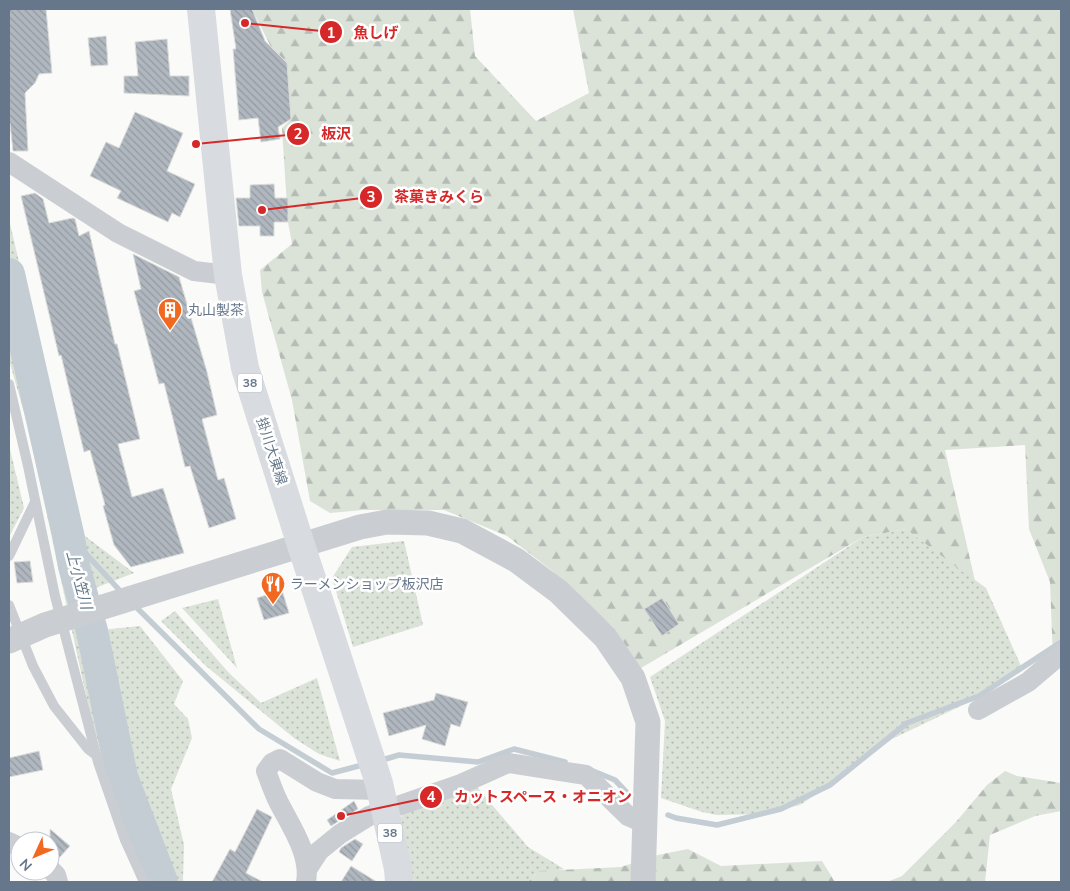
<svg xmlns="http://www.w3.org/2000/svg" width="1070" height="891" font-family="'Nunito Sans','Noto Sans JP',sans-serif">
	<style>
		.grass { fill: url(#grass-dots) }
		.forest { fill: url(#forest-firs) }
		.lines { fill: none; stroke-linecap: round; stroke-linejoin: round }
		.stream { stroke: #c3cdd3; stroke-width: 5.5 }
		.river { stroke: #c3cdd3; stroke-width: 32 }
		.building { fill: url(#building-back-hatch); stroke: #dcdcda }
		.service { stroke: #cacdd1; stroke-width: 10 }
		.minor { stroke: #cacdd1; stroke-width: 20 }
		.tertiary { stroke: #cacdd1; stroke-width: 25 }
		.primary { stroke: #d8dce0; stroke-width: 28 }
		.labels { text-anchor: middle; stroke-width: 5; stroke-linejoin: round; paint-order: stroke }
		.shield { fill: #fff; stroke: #95a0ae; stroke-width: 1 }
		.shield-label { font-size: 12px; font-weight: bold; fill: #67778b }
		.poi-label { font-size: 14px; fill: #67778b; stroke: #fff; text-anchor: start }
		.street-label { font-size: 14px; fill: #67778b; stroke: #fff }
		.water-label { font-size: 15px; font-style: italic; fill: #637886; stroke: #fff }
		.leader { fill: none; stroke: #d62828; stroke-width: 2 }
		.callout-dot { fill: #d62828; stroke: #fff; stroke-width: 2 }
		.mark-label { font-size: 15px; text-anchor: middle; font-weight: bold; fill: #fff }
		.callout-label { font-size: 15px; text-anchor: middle; font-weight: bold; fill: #d62828; stroke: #fff; stroke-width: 5; stroke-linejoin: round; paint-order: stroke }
	</style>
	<defs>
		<pattern id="grass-dots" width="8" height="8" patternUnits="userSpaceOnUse" patternTransform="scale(1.25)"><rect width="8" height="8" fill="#dbe2d8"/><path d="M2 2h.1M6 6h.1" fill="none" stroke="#b5bcb5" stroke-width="1.8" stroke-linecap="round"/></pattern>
		<pattern id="forest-firs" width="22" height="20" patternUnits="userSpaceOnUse" patternTransform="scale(1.25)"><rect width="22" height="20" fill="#dbe2d8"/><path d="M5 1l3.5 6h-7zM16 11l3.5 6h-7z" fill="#b5bcb5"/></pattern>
		<pattern id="building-back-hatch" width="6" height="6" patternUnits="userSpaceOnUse" patternTransform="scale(1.25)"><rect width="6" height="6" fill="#b0b7bf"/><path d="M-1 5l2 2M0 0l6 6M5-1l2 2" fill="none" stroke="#939aa1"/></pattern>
	</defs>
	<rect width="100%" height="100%" fill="#fafaf8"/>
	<g class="grass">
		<polygon points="9,219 65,460 85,536 134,573 90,590 101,630 140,626 183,681 174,704 188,719 192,738 171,789 184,845 183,880 184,882 150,882 135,851 92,723 27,423 9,360"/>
		<polygon points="9,445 24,508 9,537"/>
		<polygon points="906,529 986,588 1021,666 990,692 892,739 846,774 800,805 763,814 717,815 702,812 661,798 665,721 650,677 863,537"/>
		<polygon points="404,541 423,625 353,647 332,578 352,547"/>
		<polygon points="218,599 237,668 182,608"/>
		<polygon points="175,611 229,673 261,703 317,678 340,761 319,754 294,738 206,666 161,621"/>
		<polygon points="476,786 528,847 564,869 536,874 528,882 411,882 400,819 403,814"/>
	</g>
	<g class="forest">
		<polygon points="252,9 470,9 475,56 536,121 589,93 573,9 1061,9 1061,654 1053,660 1050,582 1029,529 1025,445 945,450 975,581 906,529 863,537 641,668 613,627 551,570 507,536 444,510 363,510 330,513 310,501 292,400 262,292 260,270 292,244 288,222 282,128 291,119 271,47"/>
		<polygon points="1005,771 1017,776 1061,783 1061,811 1035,816 990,835 985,882 887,882 902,876 956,822 987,785"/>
		<polygon points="688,849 721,866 822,861 835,882 528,882 539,871 621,867 658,855"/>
	</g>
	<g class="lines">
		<g class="stream">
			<polyline points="68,534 122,593"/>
			<polyline points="134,605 259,729 332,773 366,764"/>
			<polyline points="379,761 399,755 478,762 514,749 565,762"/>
			<polyline points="593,771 615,780 630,796"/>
			<polyline points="668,815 676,818 717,825 781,809 830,785 907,723 979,696 1061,642"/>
		</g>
		<polyline class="river" points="9,274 68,534 74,566 92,631 122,777 162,882"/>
	</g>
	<g class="building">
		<polygon points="9,9 46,9 52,73 39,74 35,83 25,93 28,151 13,151 10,123 9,123"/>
		<polygon points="230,9 252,9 265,41 287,63 291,119 278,127 280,139 261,142 258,118 239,120 233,49 236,49"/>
		<polygon points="106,36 108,65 91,66 88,38"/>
		<polygon points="167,39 170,76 189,76 189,96 124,93 124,76 138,76 135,42"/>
		<polygon points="135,112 183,133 167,171 195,184 180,217 172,213 168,222 117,198 121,191 90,176 106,142 119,148"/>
		<polygon points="274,184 275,198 288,198 288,222 274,222 274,236 260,236 260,226 239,226 236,198 250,198 250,185"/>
		<polygon points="35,193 43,199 49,223 73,218 75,219 79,236 89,231 115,344 117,344 140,439 118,444 132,497 163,488 184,553 131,567 114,545 103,506 105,505 90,450 84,452 61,355 59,356 21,196"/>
		<polygon points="133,254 179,277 207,372 217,415 202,419 218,480 224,478 236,519 209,528 190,466 185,467 164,383 159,384 134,291 141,289"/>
		<polygon points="30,561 33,582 17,583 14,562"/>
		<polygon points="282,590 289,613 264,620 257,598"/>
		<polygon points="662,598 679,624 662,636 644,609"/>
		<polygon points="436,693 468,702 460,727 451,724 445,746 422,739 426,725 389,736 383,713 434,700"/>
		<polygon points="39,751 43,770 9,777 9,758"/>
		<polygon points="354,801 358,809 331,826 327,820"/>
		<polygon points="257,809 272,817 246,873 263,882 212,882 230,849 235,852"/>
		<polygon points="50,829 70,846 59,858 50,851"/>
		<polygon points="355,839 363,844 352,861 339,852 341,848"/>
		<polygon points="351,866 377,882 341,882"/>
	</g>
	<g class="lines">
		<g class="service">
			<polyline points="9,384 28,466 55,596 98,762 125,840 144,882"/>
			<polyline points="9,556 35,502"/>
			<polyline points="9,605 33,666 54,706 88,749 96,755"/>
		</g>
		<g class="minor">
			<polyline points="9,162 118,233 194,271 228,275"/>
			<polyline points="978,710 1028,682 1061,654"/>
			<polyline points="9,842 20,847"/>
			<polyline points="308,868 319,851 340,834 369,816 461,784 508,763 586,775 628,816 644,823"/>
			<polyline points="50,869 56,875 58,882"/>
			<path d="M306,882c5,-28 -16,-57 -28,-81 -5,-10 -8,-20 -12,-30l6,-8 8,-4 37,23 18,7 46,1"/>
		</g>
		<polyline class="tertiary" points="9,641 45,625 360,527 387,522 428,523 462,531 516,560 559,592 605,637 633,678 648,722 643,882"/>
		<polyline class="primary" points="201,9 228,275 245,368 301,545 379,783 398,869 399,882"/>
	</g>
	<defs>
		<symbol id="building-pin" viewBox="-11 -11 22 30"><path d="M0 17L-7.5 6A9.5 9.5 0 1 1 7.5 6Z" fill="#f16821" stroke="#fff"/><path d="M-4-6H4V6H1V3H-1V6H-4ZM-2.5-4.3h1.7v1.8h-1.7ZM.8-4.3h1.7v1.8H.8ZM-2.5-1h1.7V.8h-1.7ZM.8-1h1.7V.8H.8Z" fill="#fff"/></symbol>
		<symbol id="restaurant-pin" viewBox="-11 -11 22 30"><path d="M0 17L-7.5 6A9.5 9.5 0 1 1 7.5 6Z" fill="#f16821" stroke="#fff"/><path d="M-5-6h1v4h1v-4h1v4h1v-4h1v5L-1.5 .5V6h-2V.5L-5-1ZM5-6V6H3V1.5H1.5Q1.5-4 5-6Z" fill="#fff"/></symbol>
	</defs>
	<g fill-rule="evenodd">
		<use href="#building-pin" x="156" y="296" width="28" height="38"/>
		<use href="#restaurant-pin" x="259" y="570" width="28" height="38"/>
	</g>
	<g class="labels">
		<g class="shield">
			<rect x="237.5" y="373.5" width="25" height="19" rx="4"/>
			<rect x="377.5" y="823.5" width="25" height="19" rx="4"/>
		</g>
		<g class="shield-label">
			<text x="250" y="387">38</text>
			<text x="390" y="837">38</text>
		</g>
		<g class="poi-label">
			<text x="188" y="315">丸山製茶</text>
			<text x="290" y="589">ラーメンショップ板沢店</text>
		</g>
		<g class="street-label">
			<text transform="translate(272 451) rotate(72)" y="5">掛川大東線</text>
		</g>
		<g class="water-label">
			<text transform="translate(79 580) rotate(75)" y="5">上小笠川</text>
		</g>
	</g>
	<path class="leader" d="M245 23L331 32M196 144L298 134M262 210L371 197M341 816L431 797"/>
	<g class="callout-dot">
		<circle cx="245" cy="23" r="5"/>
		<circle cx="196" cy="144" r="5"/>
		<circle cx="262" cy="210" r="5"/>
		<circle cx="341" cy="816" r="5"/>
		<circle cx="331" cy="32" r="12"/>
		<circle cx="298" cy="134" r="12"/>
		<circle cx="371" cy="197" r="12"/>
		<circle cx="431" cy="797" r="12"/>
	</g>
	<g class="mark-label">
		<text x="331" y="38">1</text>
		<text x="298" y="139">2</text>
		<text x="371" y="202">3</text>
		<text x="431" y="802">4</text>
	</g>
	<g class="callout-label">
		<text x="376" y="38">魚しげ</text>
		<text x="336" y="139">板沢</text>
		<text x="439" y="202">茶菓きみくら</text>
		<text x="543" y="802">カットスペース・オニオン</text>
	</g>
	<rect width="1070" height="891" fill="none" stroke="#67778b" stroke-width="20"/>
	<g transform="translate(35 856) rotate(226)"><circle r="24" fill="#ffffff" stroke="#c2c9d1"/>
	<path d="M0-4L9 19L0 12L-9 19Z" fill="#f16821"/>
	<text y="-8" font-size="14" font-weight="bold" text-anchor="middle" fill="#67778b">N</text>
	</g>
</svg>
